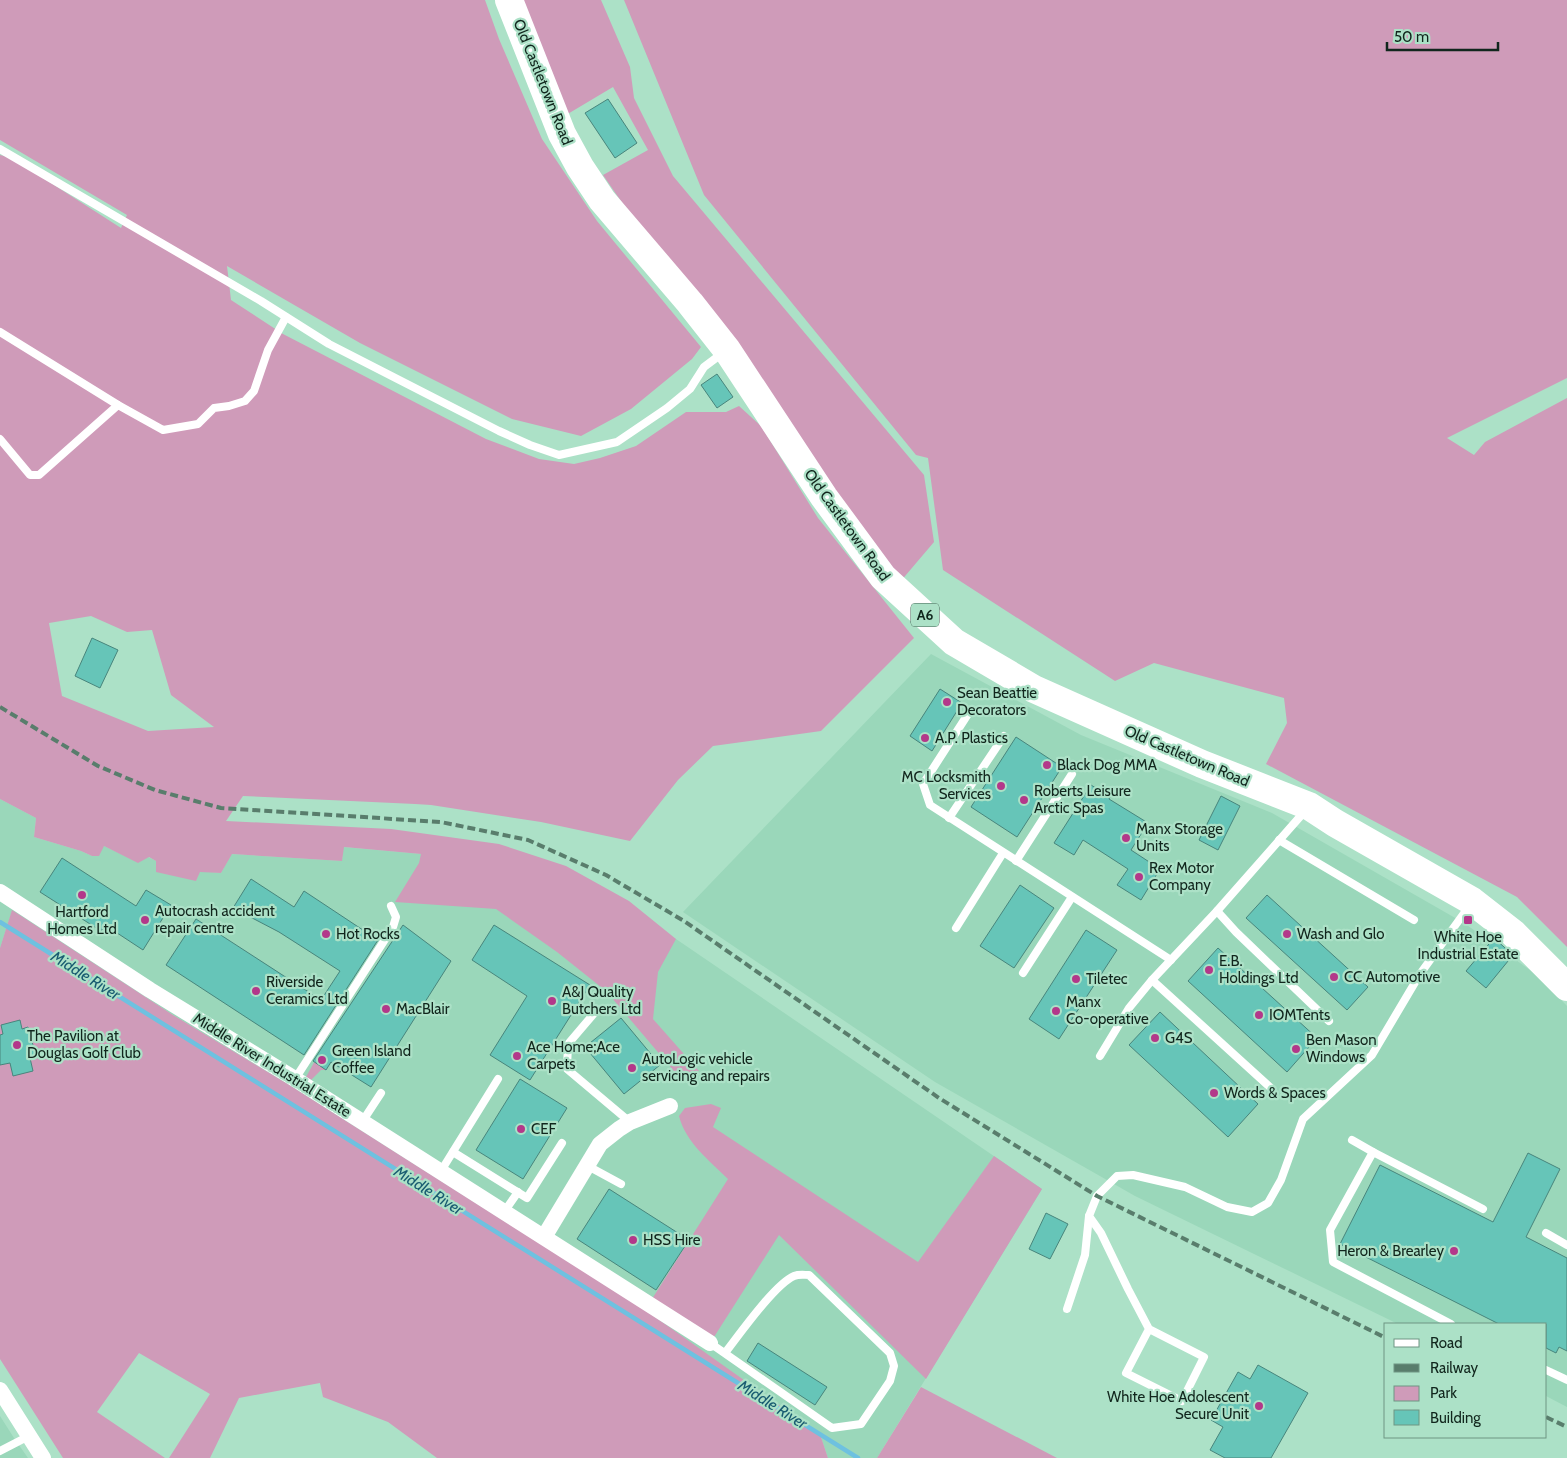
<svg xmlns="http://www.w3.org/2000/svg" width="1567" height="1458" font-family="Cabin,sans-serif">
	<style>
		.built { fill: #9ad7ba }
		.green { fill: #cf9bb9; fill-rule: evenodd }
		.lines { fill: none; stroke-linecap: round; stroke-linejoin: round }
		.stream { stroke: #6ec1e0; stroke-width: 4.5 }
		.building { fill: #66c5b8; stroke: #48857c }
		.lane { stroke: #fff; stroke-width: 8 }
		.street { stroke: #fff; stroke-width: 16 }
		.highway { stroke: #fff; stroke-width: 28 }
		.rail { stroke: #597d6c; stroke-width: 4; stroke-dasharray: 8 4; stroke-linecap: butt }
		.poi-dot { fill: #b3388a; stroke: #ace1c7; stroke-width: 2 }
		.labels { text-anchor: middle; stroke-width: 4.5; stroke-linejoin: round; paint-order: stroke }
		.shield { fill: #ace1c7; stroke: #405e50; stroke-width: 1 }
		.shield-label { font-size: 14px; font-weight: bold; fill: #11261d }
		.street-label { font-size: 15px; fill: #11261d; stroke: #ace1c7 }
		.poi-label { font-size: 15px; fill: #11261d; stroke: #ace1c7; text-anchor: start }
		.water-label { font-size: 16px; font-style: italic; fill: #195c71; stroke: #ace1c7 }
	</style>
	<rect width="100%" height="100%" fill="#ace1c7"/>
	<g class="built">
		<polygon points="931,654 1081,735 1272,813 1464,923 1537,975 1567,1006 1567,1407 1546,1396 1546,1324 1398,1324 1135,1196 935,1082 683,912"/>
		<polygon points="0,799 36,818 34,837 81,851 92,856 104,846 138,862 148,857 196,880 200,871 221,873 231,854 342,861 343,847 421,854 509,877 676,939 1042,1189 877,1458 828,1458 820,1434 286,1083 173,1015 12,911 0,948"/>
		<polygon points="0,1416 14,1438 28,1458 0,1458"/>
	</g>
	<g class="green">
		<path d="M0,0h485l14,39 43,100 55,82 104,126 -9,12 -61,50 -50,27 -69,-17 -152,-76 -133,-77 4,34 52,34 203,105 53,20 35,5 26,-6 36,-12 50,-34h40l13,-6 22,20 57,92 96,120 -93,93 -108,15 -35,34 -48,61 -89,-19 -110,-17 -16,-1 -172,-8 -17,25 165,8 108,15 67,22 63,35 47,38 -18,33 -5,47 46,52 -20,6 -73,-86 -49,-39 -61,-43 -101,-7 24,-39 2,-9 -77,-7 -2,14 -110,-7 -11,19 -21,-1 -4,9 -40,-9v-11l-7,-4 -11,6 -34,-17 -5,10h-7l-11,-5 -47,-14 2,-19 -36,-19v-644l12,3 109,70 6,-13 -127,-75zM91,616l36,16 25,-2 19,65 43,32 -66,4 -86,-35 -13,-73z"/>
		<polygon points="517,0 601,0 630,67 634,98 673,176 924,475 934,542 900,582 634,220 603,175 648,150 613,87 566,115"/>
		<polygon points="624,0 1567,0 1567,378 1447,438 1474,455 1485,442 1567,398 1567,947 1517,897 1266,764 1287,723 1284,698 1154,663 1115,681 943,570 928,458 916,455 704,195"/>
		<polygon points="12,910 173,1015 286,1083 648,1312 820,1434 828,1458 437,1458 388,1422 323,1397 320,1383 239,1398 210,1458 169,1458 210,1394 139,1353 97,1412 165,1458 63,1458 0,1359 0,948"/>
		<polygon points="316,1059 328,1067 326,1070 321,1070 311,1080 306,1077"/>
		<path d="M711,1104l10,4 -8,19 205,135 76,-106 48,33 -116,190 -147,-144 -65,102 -62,-38 76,-120c-19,-19 -42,-36 -49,-63l6,-8z"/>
		<polygon points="921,1387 1057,1458 877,1458"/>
	</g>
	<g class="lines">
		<polyline class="stream" points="0,922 858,1458"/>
	</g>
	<g class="building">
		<polygon points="608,99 637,143 615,158 585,113"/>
		<polygon points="717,374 733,397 717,408 701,385"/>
		<polygon points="92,638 118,650 100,688 75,676"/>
		<polygon points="940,689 962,703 932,751 910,736"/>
		<polygon points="1016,737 1062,767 1017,837 971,807"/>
		<polygon points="1091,785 1110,797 1109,799 1148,823 1131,850 1160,869 1141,900 1117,885 1128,869 1083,840 1074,855 1054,843"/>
		<polygon points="1221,796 1240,806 1218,850 1199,840"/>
		<polygon points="62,858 136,906 146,890 171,905 143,950 105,925 101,931 40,892"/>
		<polygon points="251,879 294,907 304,891 378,940 304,1055 166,965 196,919 321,1000 340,971 279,932 233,908"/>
		<polygon points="1020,885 1054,908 1014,968 980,946"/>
		<polygon points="1267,895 1368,987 1347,1010 1246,918"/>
		<polygon points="403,925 451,961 371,1087 331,1062 326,1070 313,1061"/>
		<polygon points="494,925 590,985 530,1080 490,1055 527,996 472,960"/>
		<polygon points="1086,930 1117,950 1059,1039 1029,1019"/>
		<polygon points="1494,938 1513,955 1486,988 1466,971"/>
		<polygon points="1218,948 1317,1038 1287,1072 1188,981"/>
		<polygon points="1160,1012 1258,1104 1228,1137 1129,1045"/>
		<polygon points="621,1018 660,1065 624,1094 585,1047"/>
		<polygon points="20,1020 22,1029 28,1027 36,1056 30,1058 33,1071 13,1076 10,1063 0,1065 0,1035 3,1034 1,1025"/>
		<polygon points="520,1079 567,1108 523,1179 476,1150"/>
		<polygon points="1528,1153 1560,1169 1526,1237 1567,1258 1567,1351 1559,1347 1556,1353 1546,1348 1546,1324 1499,1324 1340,1244 1380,1165 1493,1222"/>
		<polygon points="609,1189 689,1240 656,1290 577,1239"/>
		<polygon points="1046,1213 1068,1224 1050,1259 1029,1249"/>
		<polygon points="758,1343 827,1387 815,1405 747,1361"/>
		<polygon points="1258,1365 1308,1393 1271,1458 1225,1458 1210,1450 1223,1427 1211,1420 1238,1372 1250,1379"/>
	</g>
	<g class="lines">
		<g class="lane">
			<polyline points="0,149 261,301 329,344 499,431 530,445 559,455 617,442 667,408 690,389 704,367 724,352"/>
			<polyline points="0,332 118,405 163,430 198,424 214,408 229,406 245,401 254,391 268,350 286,317"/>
			<polyline points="0,439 30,475 39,475 118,405"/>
			<polyline points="968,714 923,784 930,805 1171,960"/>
			<polyline points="949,818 1004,736"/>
			<polyline points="1279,840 1414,920"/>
			<polyline points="1016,861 1072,774"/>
			<polyline points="1217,911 1236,932 1329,1021"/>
			<polyline points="956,928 1003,853"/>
			<polyline points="1023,973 1072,897"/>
			<polyline points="1152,980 1272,1089"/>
			<polyline points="597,1010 568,1044 567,1069 630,1122"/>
			<polyline points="1100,1056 1129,1008 1152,980 1217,911 1305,811"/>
			<polyline points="295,1079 393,927 396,917 391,906"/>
			<polyline points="362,1122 381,1093"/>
			<polyline points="1352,1140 1373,1152"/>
			<polyline points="453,1152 527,1198 562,1143"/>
			<polyline points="586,1165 621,1184"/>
			<polyline points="441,1171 498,1079"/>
			<polyline points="504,1212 518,1192"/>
			<polyline points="1546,1233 1567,1245"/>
			<polyline points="1067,1309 1085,1255 1089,1216"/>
			<polyline points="1451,1324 1333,1262 1330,1230 1373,1152 1483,1209"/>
			<polyline points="1149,1329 1126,1373 1182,1401 1204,1357 1149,1329 1128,1289 1101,1233 1089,1216 1097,1196 1117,1176 1133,1175 1185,1187 1227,1207 1252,1212 1268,1203 1281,1180 1303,1119 1372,1055 1420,974 1470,905"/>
			<path d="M710,1343l122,85 29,-4 29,-43 4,-15 -4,-13 -81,-78c-5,0 -10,-1 -15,1 -19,8 -55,59 -69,77"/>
			<polyline points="1546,1370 1567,1380"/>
			<polyline points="0,1451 29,1436"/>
		</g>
		<g class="street">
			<polyline points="0,892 150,990 295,1079 710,1343"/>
			<polyline points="544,1237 600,1144 619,1129 630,1122 670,1106"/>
			<polyline points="0,1390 43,1458"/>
		</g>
		<polyline class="highway" points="509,0 562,134 580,167 602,200 690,303 727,350 824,497 883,577 954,642 1034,689 1202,764 1309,806 1335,823 1472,901 1513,933 1567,987"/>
		<g class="rail">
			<polyline points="0,707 98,766 155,790 221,808 441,822 528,840 606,875 684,921 939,1098 1097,1196 1386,1338"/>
			<polyline points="1546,1417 1567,1427"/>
		</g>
	</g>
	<g class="poi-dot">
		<circle cx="947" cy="702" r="5"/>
		<circle cx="925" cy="738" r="5"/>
		<circle cx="1047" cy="765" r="5"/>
		<circle cx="1001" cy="786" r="5"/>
		<circle cx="1024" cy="800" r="5"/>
		<circle cx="1126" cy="838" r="5"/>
		<circle cx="1139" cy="877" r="5"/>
		<circle cx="82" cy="895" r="5"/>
		<circle cx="145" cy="920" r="5"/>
		<rect x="1463" y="915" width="10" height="10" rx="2.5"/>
		<circle cx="326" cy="934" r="5"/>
		<circle cx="1287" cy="934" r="5"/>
		<circle cx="1209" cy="970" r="5"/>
		<circle cx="1334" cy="977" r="5"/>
		<circle cx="1076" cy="979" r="5"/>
		<circle cx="256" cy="991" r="5"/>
		<circle cx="552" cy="1001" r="5"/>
		<circle cx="386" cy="1009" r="5"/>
		<circle cx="1056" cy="1011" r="5"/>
		<circle cx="1259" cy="1015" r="5"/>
		<circle cx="1155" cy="1038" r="5"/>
		<circle cx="17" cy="1045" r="5"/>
		<circle cx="1296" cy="1049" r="5"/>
		<circle cx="517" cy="1056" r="5"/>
		<circle cx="322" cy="1060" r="5"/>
		<circle cx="632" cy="1068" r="5"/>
		<circle cx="1214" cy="1093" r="5"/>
		<circle cx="521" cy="1129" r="5"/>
		<circle cx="633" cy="1240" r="5"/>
		<circle cx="1454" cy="1251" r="5"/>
		<circle cx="1259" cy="1406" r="5"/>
	</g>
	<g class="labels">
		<rect class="shield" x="911" y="603.5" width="28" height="23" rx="4"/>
		<g class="shield-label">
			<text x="925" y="620">A6</text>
		</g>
		<g class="street-label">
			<text transform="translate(543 82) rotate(68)" y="5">Old Castletown Road</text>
			<text transform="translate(847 525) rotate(54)" y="5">Old Castletown Road</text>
			<text transform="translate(1187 756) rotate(23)" y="5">Old Castletown Road</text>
			<text transform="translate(272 1065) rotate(32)" y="5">Middle River Industrial Estate</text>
		</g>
		<g class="poi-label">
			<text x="957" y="698">Sean Beattie<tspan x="957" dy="17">Decorators</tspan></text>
			<text x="935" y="743">A.P. Plastics</text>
			<text x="1057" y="770">Black Dog MMA</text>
			<text x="991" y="782" text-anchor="end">MC Locksmith<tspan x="991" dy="17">Services</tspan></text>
			<text x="1034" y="796">Roberts Leisure<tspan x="1034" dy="17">Arctic Spas</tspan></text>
			<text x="1136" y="834">Manx Storage<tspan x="1136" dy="17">Units</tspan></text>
			<text x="1149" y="873">Rex Motor<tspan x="1149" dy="17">Company</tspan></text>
			<text x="155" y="916">Autocrash accident<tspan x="155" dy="17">repair centre</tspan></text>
			<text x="82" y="917" text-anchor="middle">Hartford<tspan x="82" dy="17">Homes Ltd</tspan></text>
			<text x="336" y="939">Hot Rocks</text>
			<text x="1297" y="939">Wash and Glo</text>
			<text x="1468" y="942" text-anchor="middle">White Hoe<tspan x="1468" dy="17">Industrial Estate</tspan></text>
			<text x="1219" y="966">E.B.<tspan x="1219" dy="17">Holdings Ltd</tspan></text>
			<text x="1344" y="982">CC Automotive</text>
			<text x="1086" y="984">Tiletec</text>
			<text x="266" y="987">Riverside<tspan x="266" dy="17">Ceramics Ltd</tspan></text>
			<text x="562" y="997">A&amp;J Quality<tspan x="562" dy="17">Butchers Ltd</tspan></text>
			<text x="1066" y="1007">Manx<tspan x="1066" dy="17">Co-operative</tspan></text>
			<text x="396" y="1014">MacBlair</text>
			<text x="1269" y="1020">IOMTents</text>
			<text x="27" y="1041">The Pavilion at<tspan x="27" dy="17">Douglas Golf Club</tspan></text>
			<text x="1165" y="1043">G4S</text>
			<text x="1306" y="1045">Ben Mason<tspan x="1306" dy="17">Windows</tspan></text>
			<text x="527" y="1052">Ace Home;Ace<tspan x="527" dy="17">Carpets</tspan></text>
			<text x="332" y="1056">Green Island<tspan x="332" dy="17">Coffee</tspan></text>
			<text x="642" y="1064">AutoLogic vehicle<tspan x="642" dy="17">servicing and repairs</tspan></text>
			<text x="1224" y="1098">Words &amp; Spaces</text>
			<text x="531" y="1134">CEF</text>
			<text x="643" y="1245">HSS Hire</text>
			<text x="1444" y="1256" text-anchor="end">Heron &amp; Brearley</text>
			<text x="1249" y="1402" text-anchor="end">White Hoe Adolescent<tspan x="1249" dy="17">Secure Unit</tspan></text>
		</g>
		<g class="water-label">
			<text transform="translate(86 975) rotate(32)" y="6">Middle River</text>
			<text transform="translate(429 1190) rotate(32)" y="6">Middle River</text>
			<text transform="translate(773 1404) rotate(32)" y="6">Middle River</text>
		</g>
	</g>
	<rect x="1384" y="1323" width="162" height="115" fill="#ace1c7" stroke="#6e9683"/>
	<rect x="1394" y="1339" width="25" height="8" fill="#ffffff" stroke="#6e9683"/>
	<text x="1430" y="1348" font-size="15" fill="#11261d">Road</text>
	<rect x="1394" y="1364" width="25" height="8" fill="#597d6c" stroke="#6e9683"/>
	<text x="1430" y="1373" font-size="15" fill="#11261d">Railway</text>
	<rect x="1394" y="1386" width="25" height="15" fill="#cf9bb9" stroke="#6e9683"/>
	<text x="1430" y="1398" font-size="15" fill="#11261d">Park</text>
	<rect x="1394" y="1410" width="25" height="15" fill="#66c5b8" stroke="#6e9683"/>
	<text x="1430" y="1423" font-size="15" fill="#11261d">Building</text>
	<path d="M1387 42v8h111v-8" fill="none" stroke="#11261d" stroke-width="2.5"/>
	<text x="1394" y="42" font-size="15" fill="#11261d" stroke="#ace1c7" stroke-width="4" paint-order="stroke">50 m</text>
</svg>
